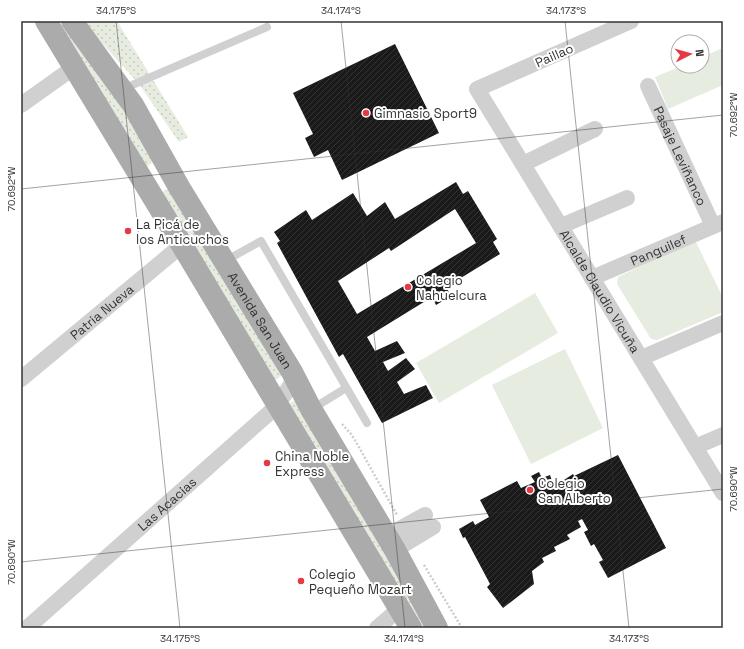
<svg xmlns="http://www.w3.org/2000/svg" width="744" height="649" font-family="'Space Grotesk',sans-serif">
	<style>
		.grass { fill: url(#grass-dots) }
		.park { fill: #e6ecdf }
		.building { fill: url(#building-hatch); fill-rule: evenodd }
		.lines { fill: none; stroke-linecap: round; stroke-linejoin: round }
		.path { stroke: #cdcdcd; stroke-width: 2.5; stroke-dasharray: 2 2; stroke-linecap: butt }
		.lane { stroke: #d0d0d0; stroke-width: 8 }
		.street { stroke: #d0d0d0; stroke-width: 16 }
		.primary { stroke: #ababab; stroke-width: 22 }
		.ticks { fill: none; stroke: #333; stroke-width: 1; stroke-opacity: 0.45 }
		.poi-dot { fill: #e63946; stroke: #fff; stroke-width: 1.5 }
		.labels { text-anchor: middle; stroke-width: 4; stroke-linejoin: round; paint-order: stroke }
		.street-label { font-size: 13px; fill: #333; stroke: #fff }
		.poi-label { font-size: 13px; fill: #333; stroke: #fff; text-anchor: start }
		.neatline { fill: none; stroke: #333; stroke-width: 1.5 }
		.ticks-label { font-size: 10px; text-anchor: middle; fill: #333 }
	</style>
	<defs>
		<pattern id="grass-dots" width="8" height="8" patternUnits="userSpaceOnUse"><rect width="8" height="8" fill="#e6ecdf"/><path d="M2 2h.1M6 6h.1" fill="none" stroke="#c6cbc0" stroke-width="1.8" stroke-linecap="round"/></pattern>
		<pattern id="building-hatch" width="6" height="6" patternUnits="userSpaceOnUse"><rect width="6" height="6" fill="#1a1a1a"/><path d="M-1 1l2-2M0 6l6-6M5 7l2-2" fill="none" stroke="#333"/></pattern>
	</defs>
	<rect width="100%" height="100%" fill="#fff"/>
	<g class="grass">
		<polygon points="82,21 117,21 188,137 179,142 139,84"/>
		<polygon points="68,27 156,160 145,168 62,31"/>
		<polygon points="168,189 284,374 273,382 160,193"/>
		<polygon points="297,399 432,628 420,628 287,405"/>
	</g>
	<g class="park">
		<polygon points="723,48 723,85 668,109 655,77 681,66 702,66 702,57"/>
		<polygon points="695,240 723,298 723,312 657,340 651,339 617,284 618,277"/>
		<polygon points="535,293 558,333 439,403 416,363"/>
		<polygon points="565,349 603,428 531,464 492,385"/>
	</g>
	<g class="building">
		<polygon points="395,44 439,133 342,180 328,150 314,157 305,138 313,134 293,93"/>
		<path d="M456,182l7,12 5,-3 29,48 -4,3 7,12 -54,33 5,9 -15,9 -4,-8 -65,40 8,14 22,-10 8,12 -22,9 5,9 18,-13 9,11 -18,13 7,12 22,-9 7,13 -51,25 -39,-69 -4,3 -62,-114 3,-2 -6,-9 32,-22 6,10 41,-27 14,23 18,-14 10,17zM455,209l21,34 -119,71 -19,-33 51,-33 2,3z"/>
		<polygon points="618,455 666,548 608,578 599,562 603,560 594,544 591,546 584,532 588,530 582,519 578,521 581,527 567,535 570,539 554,547 556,551 542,558 544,562 532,571 534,584 503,608 487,587 490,584 465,537 463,538 459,529 473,521 475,525 489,517 480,500 517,481 521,488 535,482 531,476 539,472 542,478 550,475 552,481 555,480 558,484 573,474 574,476"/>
	</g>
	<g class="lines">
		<g class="path">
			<polyline points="342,424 351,434 356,442 397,515"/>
			<polyline points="424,565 462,628"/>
		</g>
		<g class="lane">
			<polyline points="123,89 267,27"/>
			<polyline points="225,261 261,241 367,423"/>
			<polyline points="312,409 346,388"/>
		</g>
		<g class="street">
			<path id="s1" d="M631,21l-154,68 246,404"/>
			<path id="s2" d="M648,86l65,140"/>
			<polyline points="21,105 73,68"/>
			<polyline points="523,164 595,129"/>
			<polyline points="561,226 627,198"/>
			<path id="s3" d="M592,278l131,-56"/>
			<polyline points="641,358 723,323"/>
			<path id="s4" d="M21,379l161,-134"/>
			<polyline points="695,447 723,435"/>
			<polyline points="387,536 425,515"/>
			<polyline points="395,550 433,527"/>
			<path id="s5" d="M27,628l250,-222 17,-26 -2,-8"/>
			<polyline points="377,628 399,609"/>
		</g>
		<g class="primary">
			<polyline points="46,21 182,245 411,628"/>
			<path id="s6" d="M72,21l61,84 46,82 113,185 19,37 84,141 42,78"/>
		</g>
	</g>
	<path class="ticks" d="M116,21l64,607M341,21l64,607M565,21l64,607M21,189l702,-74M21,562l702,-73"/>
	<g class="poi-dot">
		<circle cx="366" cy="113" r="4"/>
		<circle cx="128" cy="231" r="4"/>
		<circle cx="408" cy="287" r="4"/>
		<circle cx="267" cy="463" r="4"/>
		<circle cx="530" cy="490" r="4"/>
		<circle cx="301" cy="581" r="4"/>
	</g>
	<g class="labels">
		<g class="street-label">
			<text transform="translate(554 55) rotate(-24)" y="5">Paillao</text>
			<text dy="5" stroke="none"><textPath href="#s2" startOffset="77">Pasaje Leviñanco</textPath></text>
			<text dy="5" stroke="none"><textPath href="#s3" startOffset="72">Panguilef</textPath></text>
			<text dy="5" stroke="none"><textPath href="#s1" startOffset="405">Alcalde Claudio Vicuña</textPath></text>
			<text dy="5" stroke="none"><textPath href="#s4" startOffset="105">Patria Nueva</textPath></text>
			<text dy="5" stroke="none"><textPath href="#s6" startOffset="354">Avenida San Juan</textPath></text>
			<text dy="5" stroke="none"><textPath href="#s5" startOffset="187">Las Acacias</textPath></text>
		</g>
		<g class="poi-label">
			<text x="374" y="118">Gimnasio Sport9</text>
			<text x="136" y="229">La Picá de<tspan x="136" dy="15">los Anticuchos</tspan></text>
			<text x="416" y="285">Colegio<tspan x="416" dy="15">Nahuelcura</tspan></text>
			<text x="275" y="461">China Noble<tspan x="275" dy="15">Express</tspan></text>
			<text x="538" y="488">Colegio<tspan x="538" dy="15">San Alberto</tspan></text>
			<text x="309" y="579">Colegio<tspan x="309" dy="15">Pequeño Mozart</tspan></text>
		</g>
	</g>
	<rect width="744" height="649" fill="none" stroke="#ffffff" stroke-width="44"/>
	<g transform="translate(690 54) rotate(84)"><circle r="19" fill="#ffffff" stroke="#adadad"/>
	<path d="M0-3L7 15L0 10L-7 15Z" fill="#e63946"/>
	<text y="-6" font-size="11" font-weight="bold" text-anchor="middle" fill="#333333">N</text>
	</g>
	<rect x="22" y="22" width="700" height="605" class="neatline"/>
	<g class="ticks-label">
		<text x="116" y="14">34.175°S</text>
		<text x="341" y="14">34.174°S</text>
		<text x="566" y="14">34.173°S</text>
		<text transform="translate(733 115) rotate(-90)" y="4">70.692°W</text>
		<text transform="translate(11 189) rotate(-90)" y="4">70.692°W</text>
		<text transform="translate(733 489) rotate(-90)" y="4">70.690°W</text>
		<text transform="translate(11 562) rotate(-90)" y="4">70.690°W</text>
		<text x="180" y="642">34.175°S</text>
		<text x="404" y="642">34.174°S</text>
		<text x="629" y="642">34.173°S</text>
	</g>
</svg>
